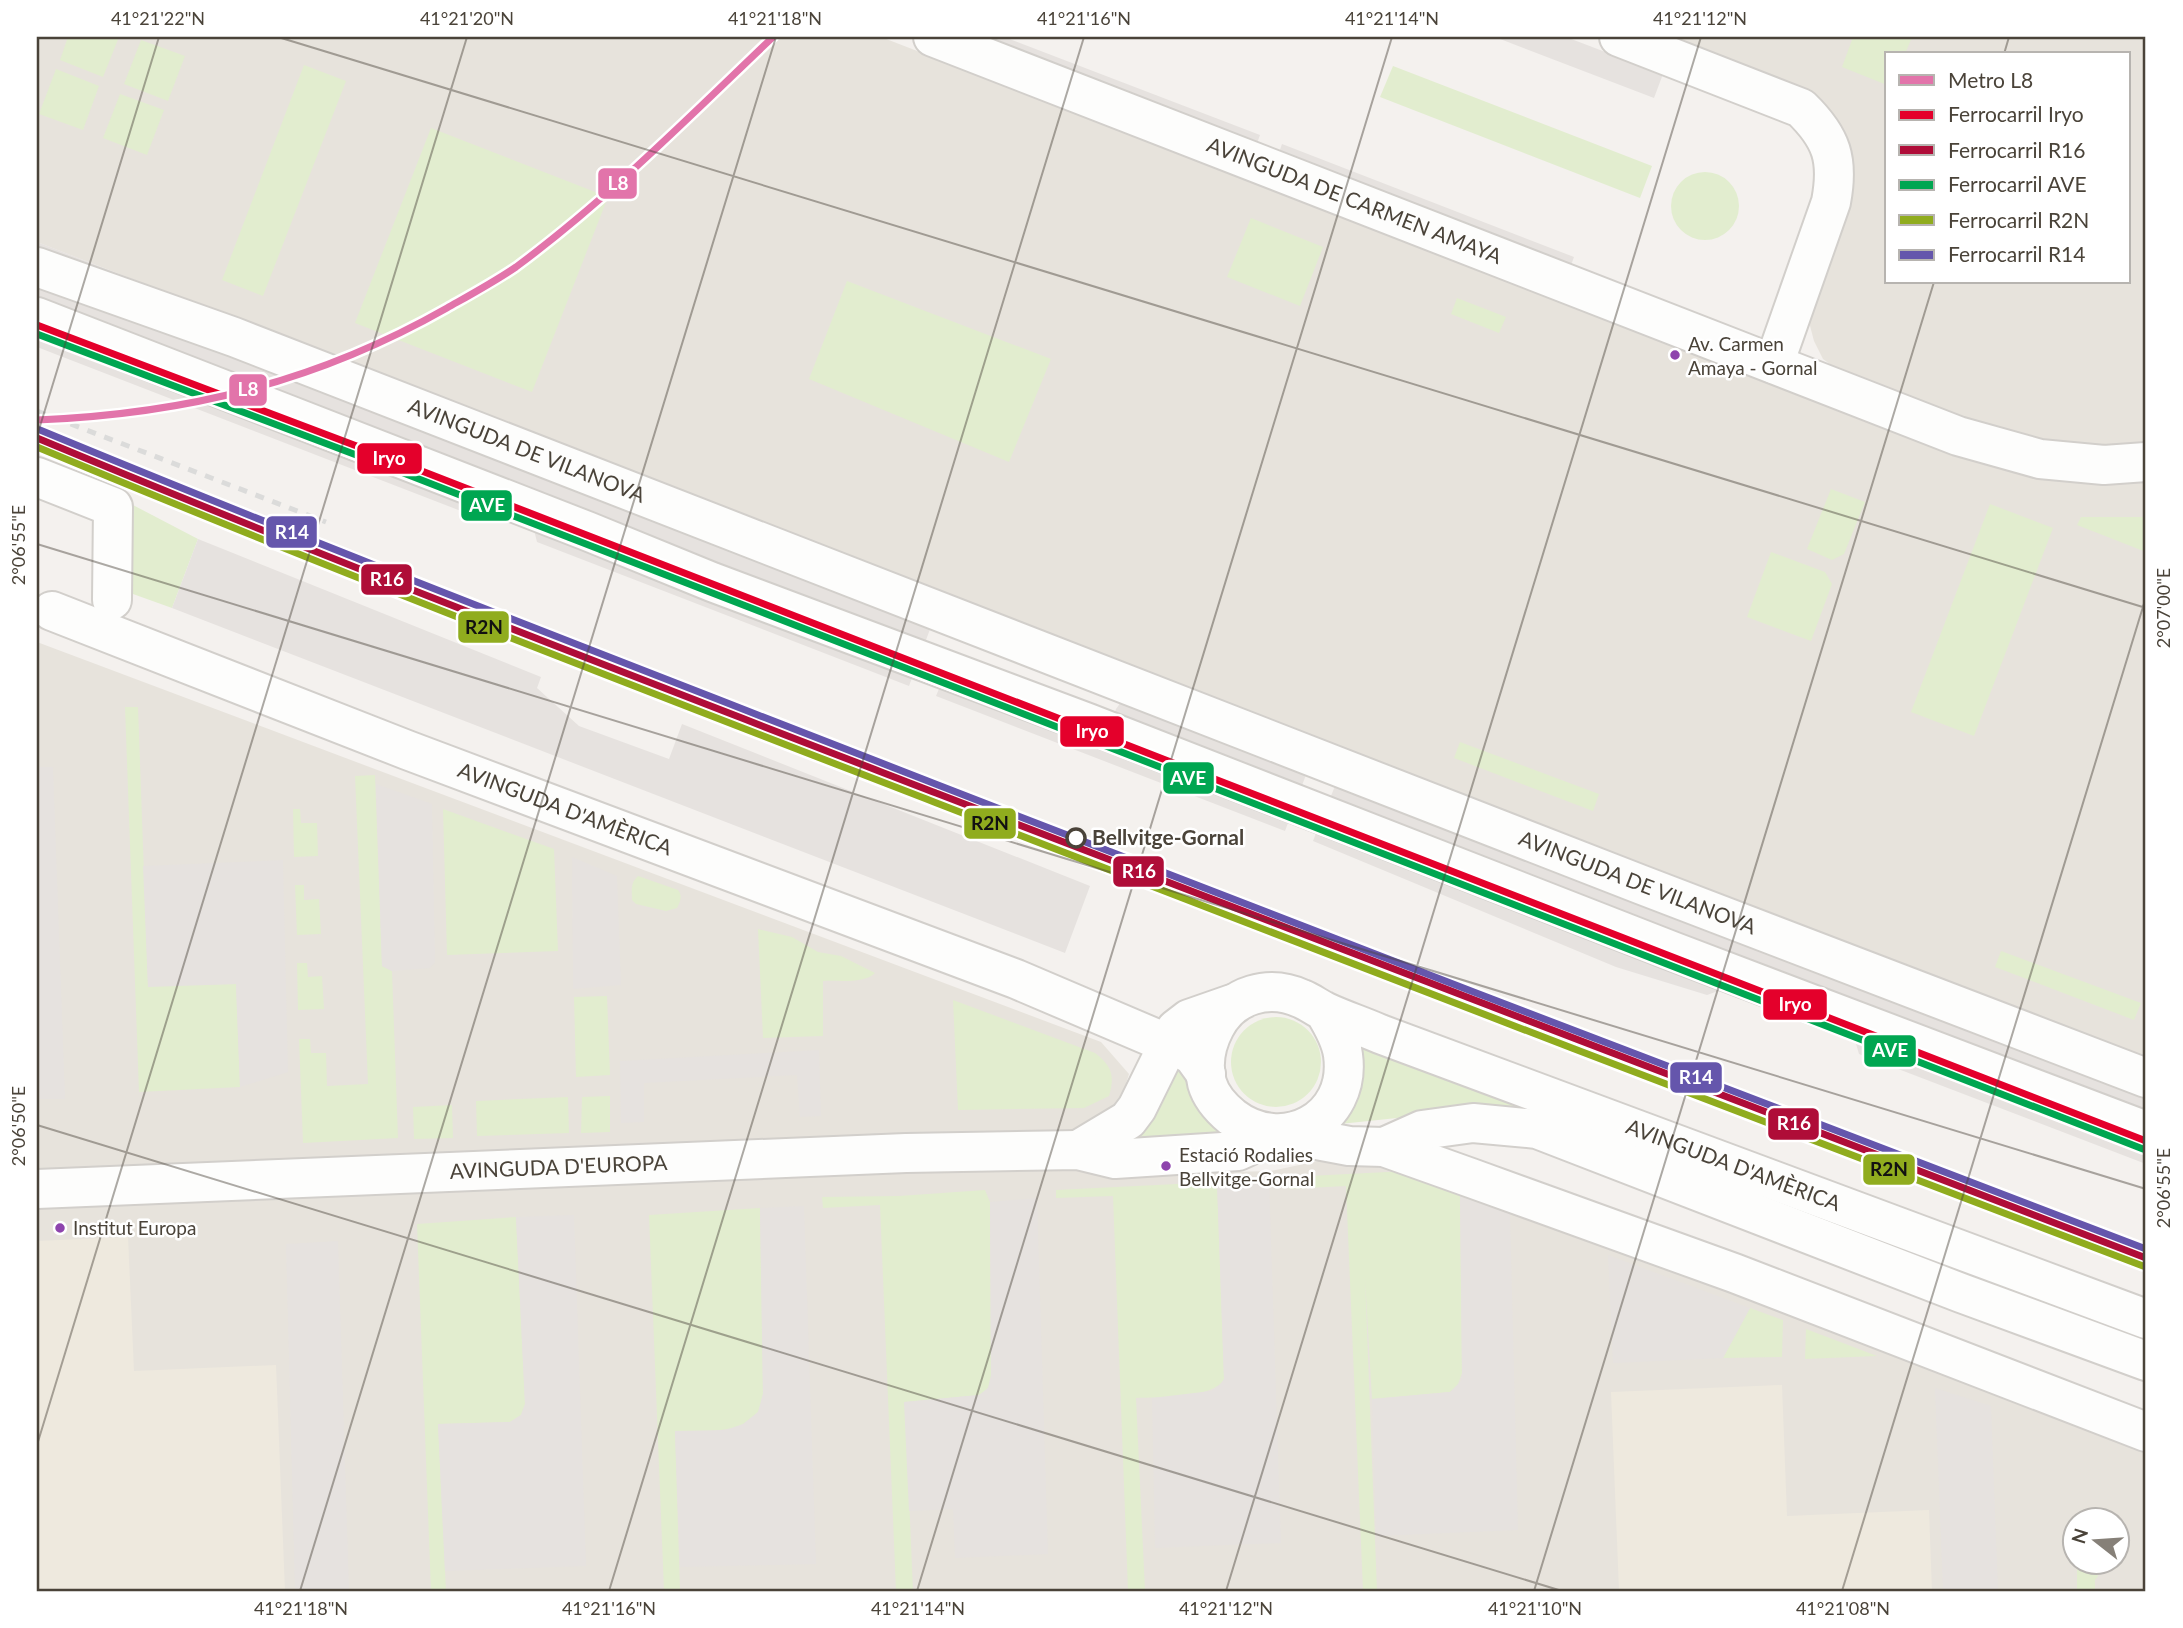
<svg xmlns="http://www.w3.org/2000/svg" width="2183" height="1628" font-family="Lato,sans-serif">
	<style>
		.residential { fill: #e7e3dc; fill-rule: evenodd }
		.education { fill: #eee9de }
		.green { fill: #e2edcf }
		.parking { fill: #e6e2df }
		.lines { fill: none; stroke-linecap: round; stroke-linejoin: round }
		.minor-casing { stroke: #d2cfcb; stroke-width: 42 }
		.minor { stroke: #fdfdfc; stroke-width: 38 }
		.rail { stroke: #dbdbda; stroke-width: 5; stroke-dasharray: 9 9; stroke-linecap: butt }
		.rail-1-casing { stroke: #fff; stroke-width: 12 }
		.rail-2-casing { stroke: #fff; stroke-width: 12 }
		.rail-3-casing { stroke: #fff; stroke-width: 12 }
		.rail-4-casing { stroke: #fff; stroke-width: 12 }
		.rail-5-casing { stroke: #fff; stroke-width: 12 }
		.rail-1 { stroke: #e4002b; stroke-width: 7 }
		.rail-2 { stroke: #af0d38; stroke-width: 7 }
		.rail-3 { stroke: #00a651; stroke-width: 7 }
		.rail-4 { stroke: #90ac1e; stroke-width: 7 }
		.rail-5 { stroke: #6556ac; stroke-width: 7 }
		.metro-1-casing { stroke: #fff; stroke-width: 12 }
		.metro-1 { stroke: #e274aa; stroke-width: 7 }
		.ticks { fill: none; stroke: #4a4339; stroke-width: 2; stroke-opacity: 0.45 }
		.bus-dot { fill: #8e44ad; stroke: #fff; stroke-width: 2.5 }
		.stop-dot { fill: #fff; stroke: #4a4339; stroke-width: 3.5 }
		.labels { text-anchor: middle; stroke-width: 5; stroke-linejoin: round; paint-order: stroke }
		.bus-label { font-size: 19px; fill: #4a4339; stroke: #fff; text-anchor: start }
		.street-label { font-size: 21px; fill: #4a4339; stroke: #fff }
		.stop-label { font-size: 21px; font-weight: bold; fill: #4a4339; stroke: #fff; text-anchor: start }
		.line-badge { stroke: #fff; stroke-width: 2.5 }
		.badge-label { font-size: 19px; text-anchor: middle; font-weight: bold; fill: #fff }
		.pale-badge-label { font-size: 19px; text-anchor: middle; font-weight: bold; fill: #111 }
		.neatline { fill: none; stroke: #4a4339; stroke-width: 2.5 }
		.ticks-label { font-size: 18px; text-anchor: middle; fill: #4a4339 }
	</style>
	<rect width="100%" height="100%" fill="#f4f1ee"/>
	<g class="residential">
		<polygon points="37,37 881,37 1968,457 2146,478 2146,1061 37,242"/>
		<path d="M1665,37h481v408l-62,2 -42,-6 -41,-8 -163,-63 -15,-11 -9,-18 -5,-19 34,-182zM1887,54h242v228h-242z"/>
		<path d="M37,642l1064,400 28,32 -13,42 33,58 122,-3 113,-24 762,295v149h-2109zM2074,1520h42v42h-42z"/>
	</g>
	<g class="education">
		<polygon points="128,1237 134,1371 276,1365 285,1591 37,1591 37,1241"/>
		<polygon points="1782,1385 1787,1516 1929,1510 1932,1591 1619,1591 1611,1392"/>
	</g>
	<g class="green">
		<polygon points="68,37 119,37 103,77 60,60"/>
		<polygon points="1853,37 1912,37 1905,54 1887,54 1887,85 1842,67"/>
		<polygon points="141,40 185,56 168,101 124,84"/>
		<polygon points="304,65 346,81 263,296 222,280"/>
		<polygon points="1393,66 1652,166 1640,198 1380,97"/>
		<polygon points="56,69 99,86 83,130 39,114"/>
		<polygon points="120,94 164,110 147,155 103,138"/>
		<polygon points="431,128 608,197 532,392 355,323"/>
		<circle cx="1705" cy="206" r="34"/>
		<polygon points="1251,218 1323,247 1300,306 1227,277"/>
		<polygon points="847,281 1051,359 1009,462 809,379"/>
		<polygon points="1457,298 1506,317 1499,333 1451,314"/>
		<polygon points="1831,489 1865,502 1844,554 1832,560 1807,549"/>
		<polygon points="131,504 198,539 172,608 133,594"/>
		<polygon points="1990,504 2053,528 1974,736 1911,712"/>
		<polygon points="2081,517 2146,517 2146,552 2077,525"/>
		<polygon points="1771,552 1825,572 1832,584 1811,641 1747,617"/>
		<polygon points="125,707 138,707 148,986 236,984 240,1087 139,1092"/>
		<polygon points="1460,742 1599,794 1593,811 1454,758"/>
		<polygon points="375,775 382,966 392,971 398,1138 303,1143 299,1039 310,1039 311,1053 326,1053 327,1086 368,1084 355,776"/>
		<polygon points="293,809 300,809 301,823 317,823 318,856 294,857"/>
		<polygon points="443,809 554,849 558,951 447,955"/>
		<path d="M638,876l40,14c5,6 2,12 -1,18l-11,3 -30,-7 -4,-4c0,-10 -2,-17 6,-24z"/>
		<polygon points="295,885 304,885 304,900 319,899 321,934 297,935"/>
		<path d="M758,929l34,8 26,15 23,4 34,17c-10,11 -37,7 -52,8v55l-60,2z"/>
		<polygon points="2001,951 2141,1003 2134,1020 1995,967"/>
		<polygon points="297,963 307,963 308,977 322,976 324,1009 298,1010"/>
		<polygon points="607,996 610,1075 576,1077 574,997"/>
		<path d="M953,1000l142,53c17,13 20,23 14,43l-25,12 -126,2z"/>
		<circle cx="1276" cy="1062" r="45"/>
		<polygon points="1361,1039 1565,1116 1435,1114 1340,1124"/>
		<path d="M1182,1052c4,21 6,48 21,64 7,8 14,9 20,18l-102,7z"/>
		<polygon points="610,1096 610,1132 581,1133 582,1097"/>
		<polygon points="568,1097 569,1133 477,1136 476,1101"/>
		<polygon points="452,1105 453,1138 414,1139 413,1107"/>
		<polygon points="1407,1171 1460,1195 1462,1373 1457,1387 1450,1392 1372,1399 1365,1278 1377,1591 1363,1591 1346,1186 1289,1189 1289,1177"/>
		<path d="M1217,1182l7,197c-10,20 -66,18 -88,19l9,193h-17l-15,-395 -57,2v-8z"/>
		<polygon points="985,1190 990,1202 991,1383 984,1393 979,1395 905,1402 913,1591 896,1591 880,1205 823,1208 822,1197 899,1196"/>
		<path d="M760,1208l3,186c-2,5 -2,12 -4,16 -12,25 -62,21 -84,22l5,159h-16l-15,-376z"/>
		<polygon points="516,1217 525,1404 521,1415 510,1422 438,1424 446,1591 431,1591 417,1224"/>
		<polygon points="1750,1308 1783,1320 1782,1357 1723,1358"/>
		<polygon points="1806,1329 1877,1356 1805,1359"/>
		<polygon points="2077,1562 2093,1562 2098,1576 2095,1580 2095,1591 2077,1591"/>
	</g>
	<g class="parking">
		<polygon points="939,37 1004,37 1260,135 1252,157"/>
		<polygon points="1495,37 1566,37 1663,74 1654,98"/>
		<polygon points="1282,144 1574,257 1566,279 1274,167"/>
		<polygon points="37,242 943,594 909,686 537,542 531,518 486,500 492,523 37,347"/>
		<polygon points="198,539 541,677 537,688 579,726 669,759 682,724 1090,886 1065,953 172,608"/>
		<polygon points="1137,680 1319,740 1285,831 936,696 941,684 1101,747 1116,709"/>
		<polygon points="1349,751 2146,1061 2146,1164 1859,1054 1852,1030 1735,985 1707,995 1616,967 1313,841"/>
		<polygon points="37,767 53,767 65,1099 37,1099"/>
		<polygon points="376,784 432,804 435,962 430,968 392,971 382,966"/>
		<polygon points="572,857 617,876 621,985 573,989"/>
		<polygon points="283,860 288,1072 240,1087 236,984 148,987 143,866"/>
		<polygon points="819,1050 821,1116 800,1117 797,1075 644,1083 644,1122 621,1123 620,1061"/>
		<polygon points="1269,1180 1281,1543 1155,1548 1152,1398 1211,1391 1221,1384 1224,1379 1217,1182"/>
		<polygon points="1460,1195 1510,1213 1518,1530 1376,1536 1372,1399 1450,1392 1461,1381 1462,1373"/>
		<polygon points="1037,1198 1048,1554 955,1558 953,1509 909,1511 904,1402 979,1395 988,1388 991,1375 990,1202"/>
		<polygon points="804,1206 816,1564 680,1567 675,1431 726,1430 743,1424 758,1412 763,1394 760,1208"/>
		<polygon points="574,1215 586,1566 445,1571 438,1424 510,1422 521,1415 525,1404 516,1217"/>
		<polygon points="338,1241 349,1591 295,1591 286,1244"/>
		<polygon points="1608,1255 1750,1308 1723,1358 1613,1363"/>
		<polygon points="1935,1388 1991,1406 1998,1591 1943,1591"/>
	</g>
	<g class="lines">
		<defs>
			<g id="minor">
				<path id="s1" d="M933,37l1025,399 82,23 64,6 42,-3"/>
				<path d="M1619,37l182,71c31,30 38,52 30,94l-57,162"/>
				<path id="s2" d="M37,267l197,70 1408,548 504,193"/>
				<polyline points="37,317 587,531 712,582 1088,723 1672,951 2146,1131"/>
				<polyline points="37,477 113,507 112,600"/>
				<path id="s3" d="M52,611l355,139 609,229 169,72 8,5 13,18"/>
				<path id="s4" d="M1324,1011c8,13 17,28 19,44 9,65 -60,101 -111,62 -11,-9 -21,-20 -25,-34 -5,-20 -1,-39 8,-56 17,-33 54,-43 87,-28 8,3 15,9 24,13 17,8 36,14 54,22l766,285"/>
				<polyline points="1296,1131 1317,1140 1349,1146 1384,1147 1471,1178 1734,1273 2146,1432"/>
				<polyline points="1384,1147 1422,1130 1473,1123 1537,1129 1961,1293 2146,1361"/>
				<polyline points="1078,1150 1128,1120 1137,1108 1176,1029 1189,1019 1232,1004"/>
				<path id="s5" d="M37,1189l869,-36 172,-3 37,9 123,-8 11,-5 16,-13"/>
			</g>
		</defs>
		<use href="#minor" class="minor-casing"/>
		<use href="#minor" class="minor"/>
		<polyline class="rail" points="37,411 326,522"/>
		<defs>
			<polyline id="rail-1" points="37,325 391,459 2146,1141"/>
			<path id="rail-2" d="M37,438c298,124 598,239 899,355 403,156 806,312 1210,465"/>
			<polyline id="rail-3" points="37,334 388,467 2143,1149"/>
			<path id="rail-4" d="M37,447c297,124 597,239 897,355 403,156 805,311 1209,464"/>
			<path id="rail-5" d="M40,430c297,123 598,238 898,355 402,156 805,311 1208,464"/>
		</defs>
		<use href="#rail-1" class="rail-1-casing"/>
		<use href="#rail-2" class="rail-2-casing"/>
		<use href="#rail-3" class="rail-3-casing"/>
		<use href="#rail-4" class="rail-4-casing"/>
		<use href="#rail-5" class="rail-5-casing"/>
		<use href="#rail-1" class="rail-1"/>
		<use href="#rail-2" class="rail-2"/>
		<use href="#rail-3" class="rail-3"/>
		<use href="#rail-4" class="rail-4"/>
		<use href="#rail-5" class="rail-5"/>
		<defs>
			<path id="metro-1" d="M37,420c149,-6 280,-38 410,-112 23,-13 47,-26 69,-41 92,-68 174,-151 257,-230"/>
		</defs>
		<use href="#metro-1" class="metro-1-casing"/>
		<use href="#metro-1" class="metro-1"/>
	</g>
	<path class="ticks" d="M278,37l1868,571M2004,54l5,-17M37,436l122,-399M37,544l2109,645M37,1125l1525,466M37,1445l430,-1408M300,1591l476,-1554M609,1591l475,-1554M917,1591l475,-1554M1226,1591l475,-1554M1534,1591l400,-1309M1842,1591l304,-994"/>
	<g class="bus-dot">
		<circle cx="1675" cy="355" r="6"/>
		<circle cx="1166" cy="1166" r="6"/>
		<circle cx="60" cy="1228" r="6"/>
	</g>
	<circle class="stop-dot" cx="1076" cy="838" r="9"/>
	<g class="labels">
		<g class="bus-label">
			<text x="1688" y="351">Av. Carmen<tspan x="1688" dy="24">Amaya - Gornal</tspan></text>
			<text x="1179" y="1162">Estació Rodalies<tspan x="1179" dy="24">Bellvitge-Gornal</tspan></text>
			<text x="73" y="1235">Institut Europa</text>
		</g>
		<g class="street-label">
			<text dy="7" stroke="none"><textPath href="#s1" startOffset="452">AVINGUDA DE CARMEN AMAYA</textPath></text>
			<text dy="7" stroke="none"><textPath href="#s2" startOffset="523">AVINGUDA DE VILANOVA</textPath></text>
			<text dy="7" stroke="none"><textPath href="#s3" startOffset="550">AVINGUDA D'AMÈRICA</textPath></text>
			<text dy="7" stroke="none"><textPath href="#s2" startOffset="1715">AVINGUDA DE VILANOVA</textPath></text>
			<text dy="7" stroke="none"><textPath href="#s4" startOffset="878">AVINGUDA D'AMÈRICA</textPath></text>
			<text dy="7" stroke="none"><textPath href="#s5" startOffset="522">AVINGUDA D'EUROPA</textPath></text>
		</g>
		<g class="stop-label">
			<text x="1092" y="845">Bellvitge-Gornal</text>
		</g>
	</g>
	<g class="line-badge">
		<rect x="597" y="167" width="41" height="33" rx="7" fill="#e274aa"/>
		<rect x="228" y="373" width="40" height="34" rx="7" fill="#e274aa"/>
		<rect x="356" y="442" width="67" height="33" rx="7" fill="#e4002b"/>
		<rect x="460" y="489" width="53" height="33" rx="7" fill="#00a651"/>
		<rect x="265" y="515" width="53" height="34" rx="7" fill="#6556ac"/>
		<rect x="360" y="563" width="53" height="33" rx="7" fill="#af0d38"/>
		<rect x="457" y="610" width="53" height="34" rx="7" fill="#90ac1e"/>
		<rect x="1059" y="715" width="66" height="33" rx="7" fill="#e4002b"/>
		<rect x="1162" y="761" width="53" height="34" rx="7" fill="#00a651"/>
		<rect x="963" y="807" width="54" height="33" rx="7" fill="#90ac1e"/>
		<rect x="1112" y="855" width="53" height="33" rx="7" fill="#af0d38"/>
		<rect x="1762" y="988" width="66" height="33" rx="7" fill="#e4002b"/>
		<rect x="1863" y="1034" width="54" height="34" rx="7" fill="#00a651"/>
		<rect x="1669" y="1061" width="54" height="33" rx="7" fill="#6556ac"/>
		<rect x="1767" y="1107" width="53" height="34" rx="7" fill="#af0d38"/>
		<rect x="1862" y="1153" width="54" height="33" rx="7" fill="#90ac1e"/>
	</g>
	<g class="badge-label">
		<text x="618" y="190">L8</text>
		<text x="248" y="396">L8</text>
		<text x="389" y="465">Iryo</text>
		<text x="487" y="512">AVE</text>
		<text x="292" y="539">R14</text>
		<text x="387" y="586">R16</text>
		<text x="1092" y="738">Iryo</text>
		<text x="1188" y="785">AVE</text>
		<text x="1139" y="878">R16</text>
		<text x="1795" y="1011">Iryo</text>
		<text x="1890" y="1057">AVE</text>
		<text x="1696" y="1084">R14</text>
		<text x="1794" y="1130">R16</text>
	</g>
	<g class="pale-badge-label">
		<text x="484" y="634">R2N</text>
		<text x="990" y="830">R2N</text>
		<text x="1889" y="1176">R2N</text>
	</g>
	<rect width="2183" height="1628" fill="none" stroke="#ffffff" stroke-width="77"/>
	<rect x="1885" y="52" width="245" height="231" fill="#ffffff" stroke="#b7b4b0" stroke-width="2"/>
	<rect x="1899" y="75" width="35" height="10" fill="#e274aa" stroke="#b7b4b0" stroke-width="2"/>
	<text x="1948" y="88" font-size="21" fill="#4a4339">Metro L8</text>
	<rect x="1899" y="110" width="35" height="10" fill="#e4002b" stroke="#b7b4b0" stroke-width="2"/>
	<text x="1948" y="122" font-size="21" fill="#4a4339">Ferrocarril Iryo</text>
	<rect x="1899" y="145" width="35" height="10" fill="#af0d38" stroke="#b7b4b0" stroke-width="2"/>
	<text x="1948" y="158" font-size="21" fill="#4a4339">Ferrocarril R16</text>
	<rect x="1899" y="180" width="35" height="10" fill="#00a651" stroke="#b7b4b0" stroke-width="2"/>
	<text x="1948" y="192" font-size="21" fill="#4a4339">Ferrocarril AVE</text>
	<rect x="1899" y="215" width="35" height="10" fill="#90ac1e" stroke="#b7b4b0" stroke-width="2"/>
	<text x="1948" y="228" font-size="21" fill="#4a4339">Ferrocarril R2N</text>
	<rect x="1899" y="250" width="35" height="10" fill="#6556ac" stroke="#b7b4b0" stroke-width="2"/>
	<text x="1948" y="262" font-size="21" fill="#4a4339">Ferrocarril R14</text>
	<g transform="translate(2096 1541) rotate(287)"><circle r="33" fill="#ffffff" stroke="#b7b4b0" stroke-width="2"/>
	<path d="M0-5L12 26L0 18L-12 26Z" fill="#868078"/>
	<text y="-10" font-size="19" font-weight="bold" text-anchor="middle" fill="#4a4339">N</text>
	</g>
	<rect x="38" y="38" width="2106" height="1552" class="neatline"/>
	<g class="ticks-label">
		<text x="158" y="25">41°21'22"N</text>
		<text x="467" y="25">41°21'20"N</text>
		<text x="775" y="25">41°21'18"N</text>
		<text x="1084" y="25">41°21'16"N</text>
		<text x="1392" y="25">41°21'14"N</text>
		<text x="1700" y="25">41°21'12"N</text>
		<text transform="translate(19 545) rotate(-90)" y="6">2°06'55"E</text>
		<text transform="translate(2164 608) rotate(-90)" y="6">2°07'00"E</text>
		<text transform="translate(19 1126) rotate(-90)" y="6">2°06'50"E</text>
		<text transform="translate(2164 1188) rotate(-90)" y="6">2°06'55"E</text>
		<text x="301" y="1615">41°21'18"N</text>
		<text x="609" y="1615">41°21'16"N</text>
		<text x="918" y="1615">41°21'14"N</text>
		<text x="1226" y="1615">41°21'12"N</text>
		<text x="1535" y="1615">41°21'10"N</text>
		<text x="1843" y="1615">41°21'08"N</text>
	</g>
</svg>
